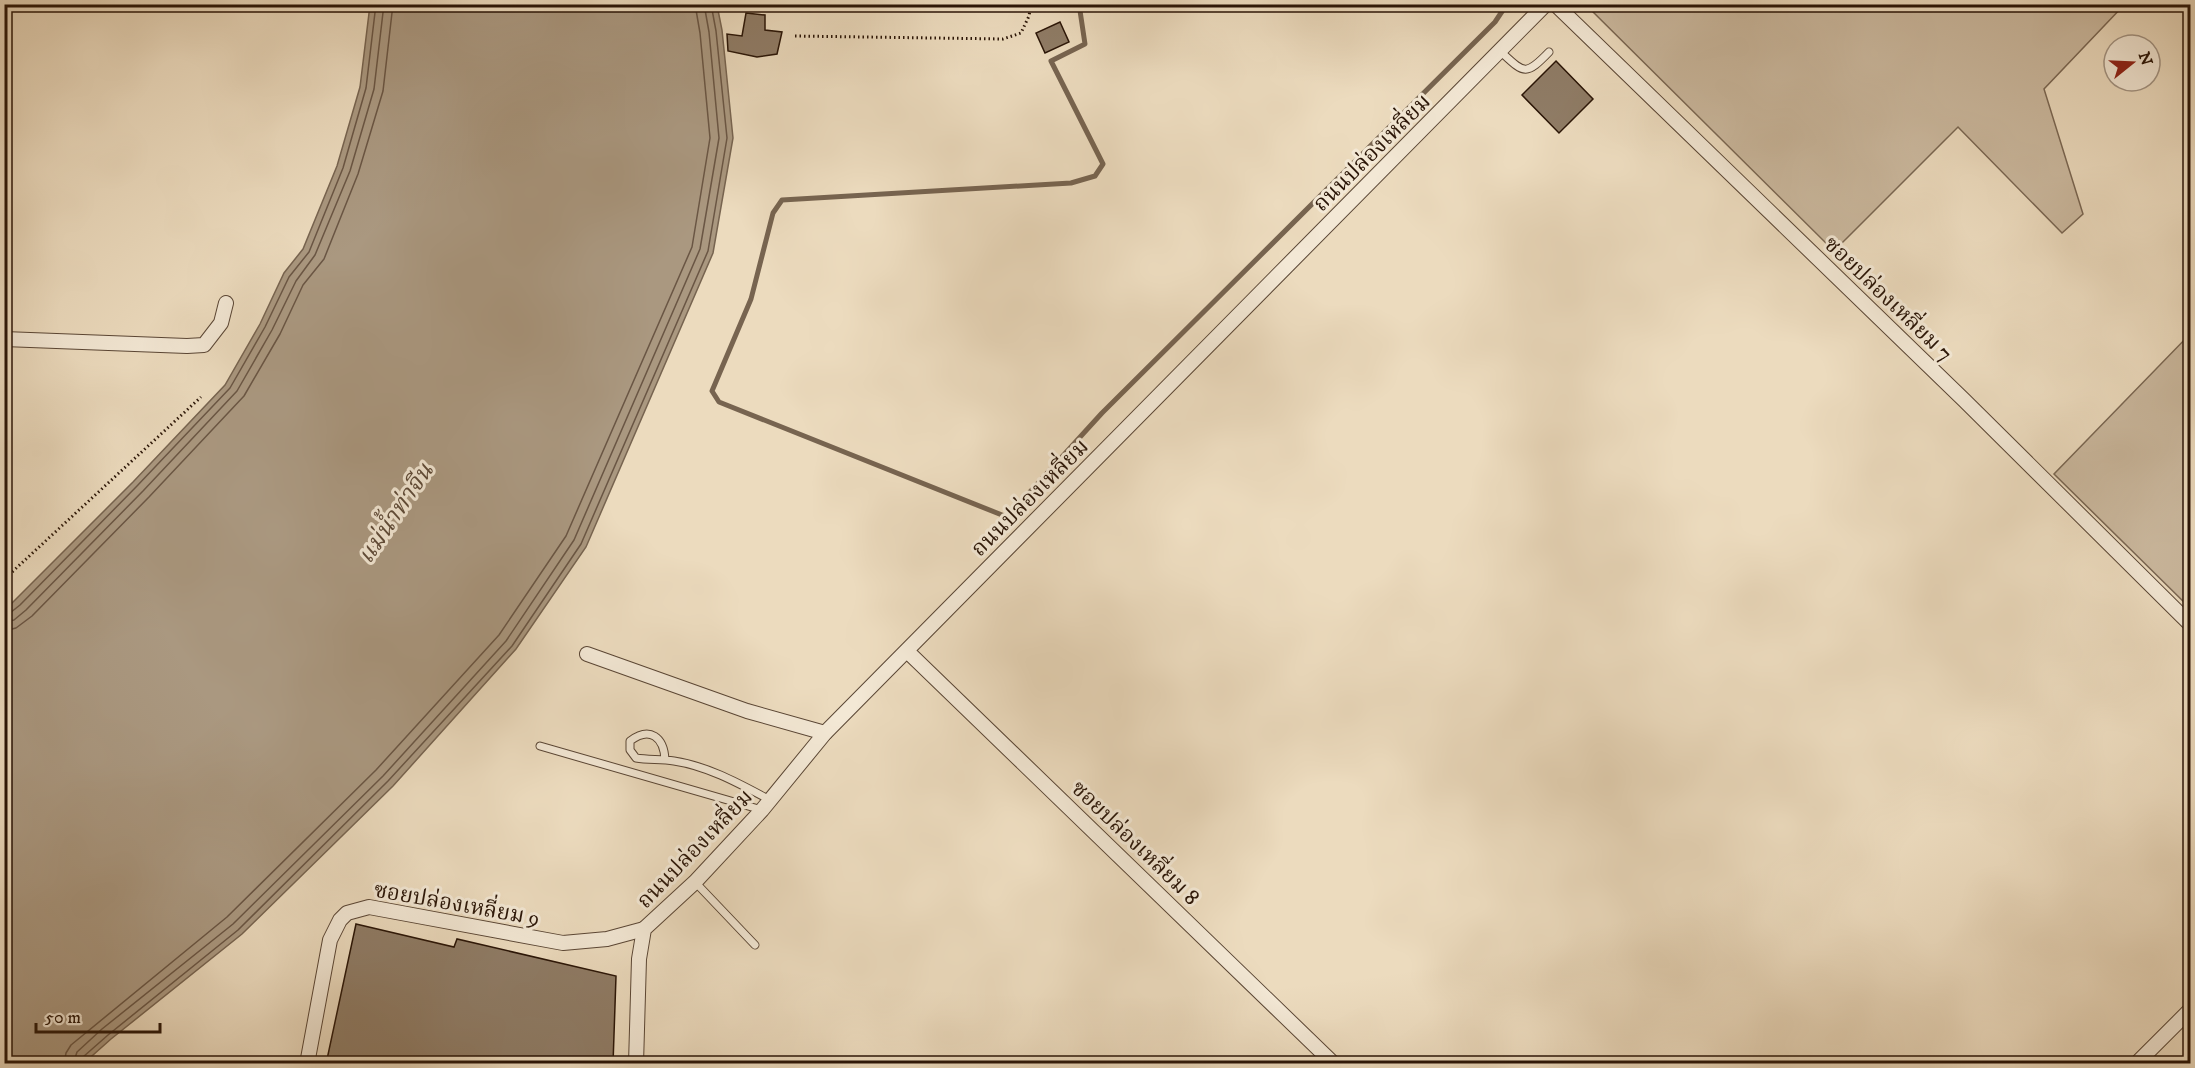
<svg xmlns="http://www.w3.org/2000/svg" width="2195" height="1068" font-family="'IM FELL DW Pica','Noto Serif Thai',serif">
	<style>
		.green { fill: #cbb99f; stroke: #7a6753; stroke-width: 1.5 }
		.water { fill: #aa9880; stroke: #776450; stroke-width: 1.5 }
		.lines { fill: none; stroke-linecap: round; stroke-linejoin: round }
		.shore { stroke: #6a5644; stroke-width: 1.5 }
		.stream { stroke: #776450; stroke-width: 5 }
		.building { fill: #8f7c66; stroke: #2a1507; stroke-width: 1.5 }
		.lane-casing { stroke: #5a4635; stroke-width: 9 }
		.street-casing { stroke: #5a4635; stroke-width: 16 }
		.path { stroke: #2a1507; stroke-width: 3; stroke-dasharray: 1.5 3; stroke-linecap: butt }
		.lane { stroke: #f3e8d5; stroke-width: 7 }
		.street { stroke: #f3e8d5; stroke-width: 14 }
		.labels { text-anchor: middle; stroke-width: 6; stroke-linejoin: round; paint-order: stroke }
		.street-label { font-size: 22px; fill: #2a1507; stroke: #f3e8d5 }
		.water-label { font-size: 24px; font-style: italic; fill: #5d4937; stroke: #f3e8d5 }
	</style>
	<rect width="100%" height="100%" fill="#ecdbbe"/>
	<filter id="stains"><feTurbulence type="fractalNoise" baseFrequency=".00333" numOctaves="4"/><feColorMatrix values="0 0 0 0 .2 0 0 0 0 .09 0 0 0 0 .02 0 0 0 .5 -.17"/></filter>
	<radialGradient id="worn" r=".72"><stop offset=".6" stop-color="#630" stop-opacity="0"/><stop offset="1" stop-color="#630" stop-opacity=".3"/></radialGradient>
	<g class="green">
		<polygon points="1586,5 2124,5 2044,89 2083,214 2062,233 1958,127 1834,251"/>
		<polygon points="2190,334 2190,608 2054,474"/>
	</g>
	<polygon class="water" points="370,5 717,5 722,30 733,138 713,253 586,547 516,649 393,786 242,934 111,1039 84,1063 5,1063 5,610 133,482 225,385 260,324 284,273 303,249 337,166 360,87"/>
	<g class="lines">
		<g class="shore">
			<polyline points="4,614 10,613 20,605 137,486 230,388 265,327 289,277 309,252 343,168 366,88 376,4"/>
			<polyline points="4,622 14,620 26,610 143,491 237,391 272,330 296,281 315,255 350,171 374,89 384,4"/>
			<polyline points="4,631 16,628 32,616 149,497 244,396 280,334 303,285 324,259 358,174 383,91 393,4"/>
			<polyline points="64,1064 66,1053 71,1045 227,917 376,770 499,635 566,536 692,247 710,138 700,33 695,4"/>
			<polyline points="73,1064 77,1052 102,1029 233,924 383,776 506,641 574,540 700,249 719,138 709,32 704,4"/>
			<polyline points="81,1064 83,1057 108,1035 238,930 388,781 512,646 581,544 708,251 727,138 716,31 711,4"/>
		</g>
		<g class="stream">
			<polyline points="1079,4 1085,44 1051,61 1103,164 1095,176 1071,183 782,200 773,213 751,299 712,391 719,402 1007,517 1102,413 1495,22 1503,10 1498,4"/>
			<polyline points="4,7 375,10"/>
		</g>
	</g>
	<g class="building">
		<polygon points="746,13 765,15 765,30 782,32 777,54 757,57 728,51 727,34 742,36"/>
		<polygon points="1060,22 1069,42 1045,53 1036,33"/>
		<polygon points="1556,61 1593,99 1559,133 1522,95"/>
		<polygon points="356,924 454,947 457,939 616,976 613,1064 326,1064"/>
	</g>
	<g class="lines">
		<defs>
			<g id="lane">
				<path d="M1500,51c24,22 25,26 49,1"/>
				<polyline points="540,746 762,810"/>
				<path d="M665,760c-1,-23 -15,-34 -35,-19v9l6,8c12,2 25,1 38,3 34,5 66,23 96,39"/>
				<polyline points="695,882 755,945"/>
			</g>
			<g id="street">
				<polyline points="1555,4 1964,400 2190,624"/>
				<polyline points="4,339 187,346 204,345 221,323 226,303"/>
				<polyline points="908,652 1334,1064"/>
				<polyline points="587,654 747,711 825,733"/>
				<polyline points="307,1064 330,940 340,920 347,913 369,907 563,943 607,939 644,929"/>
				<polyline points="636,1064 639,959 644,929 695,882 762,810 825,733 1546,4"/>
				<polyline points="2136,1064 2190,1010"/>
			</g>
		</defs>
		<use href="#lane" class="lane-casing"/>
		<use href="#street" class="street-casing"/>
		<g class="path">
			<polyline points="795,36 1003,39 1021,33 1029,16 1031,4"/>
			<polyline points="4,575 11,573 201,397"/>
		</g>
		<use href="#lane" class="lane"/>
		<use href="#street" class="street"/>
	</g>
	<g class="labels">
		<g class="street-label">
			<text transform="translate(1371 152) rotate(-45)" y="8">ถนนปล่องเหลี่ยม</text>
			<text transform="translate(1889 298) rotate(44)" y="8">ซอยปล่องเหลี่ยม 7</text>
			<text transform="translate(1029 497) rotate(-45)" y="8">ถนนปล่องเหลี่ยม</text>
			<text transform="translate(1136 842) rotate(44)" y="8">ซอยปล่องเหลี่ยม 8</text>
			<text transform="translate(694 848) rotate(-46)" y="8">ถนนปล่องเหลี่ยม</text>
			<text transform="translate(457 903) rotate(10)" y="8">ซอยปล่องเหลี่ยม 9</text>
		</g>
		<g class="water-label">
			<text transform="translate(395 513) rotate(-56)" y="8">แม่น้ำท่าจีน</text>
		</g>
	</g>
	<rect width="2195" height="1068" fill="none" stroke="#ecdbbe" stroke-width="24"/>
	<rect x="6" y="6" width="2183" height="1056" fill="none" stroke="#2a1507" stroke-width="3"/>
	<rect x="12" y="12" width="2171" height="1044" fill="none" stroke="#2a1507" stroke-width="1.5"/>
	<g transform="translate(2132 63) rotate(72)"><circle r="28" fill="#f3e8d5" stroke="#a39483" stroke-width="1.5"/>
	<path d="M0-4.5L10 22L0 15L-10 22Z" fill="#8f2418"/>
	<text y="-9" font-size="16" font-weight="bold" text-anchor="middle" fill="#2a1507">N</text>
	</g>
	<path d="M36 1023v9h124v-9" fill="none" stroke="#2a1507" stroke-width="3"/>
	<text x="45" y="1023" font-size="18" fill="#2a1507" stroke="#f3e8d5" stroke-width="4.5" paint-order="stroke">50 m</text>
	<rect width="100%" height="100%" filter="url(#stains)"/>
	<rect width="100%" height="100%" fill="url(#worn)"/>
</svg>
